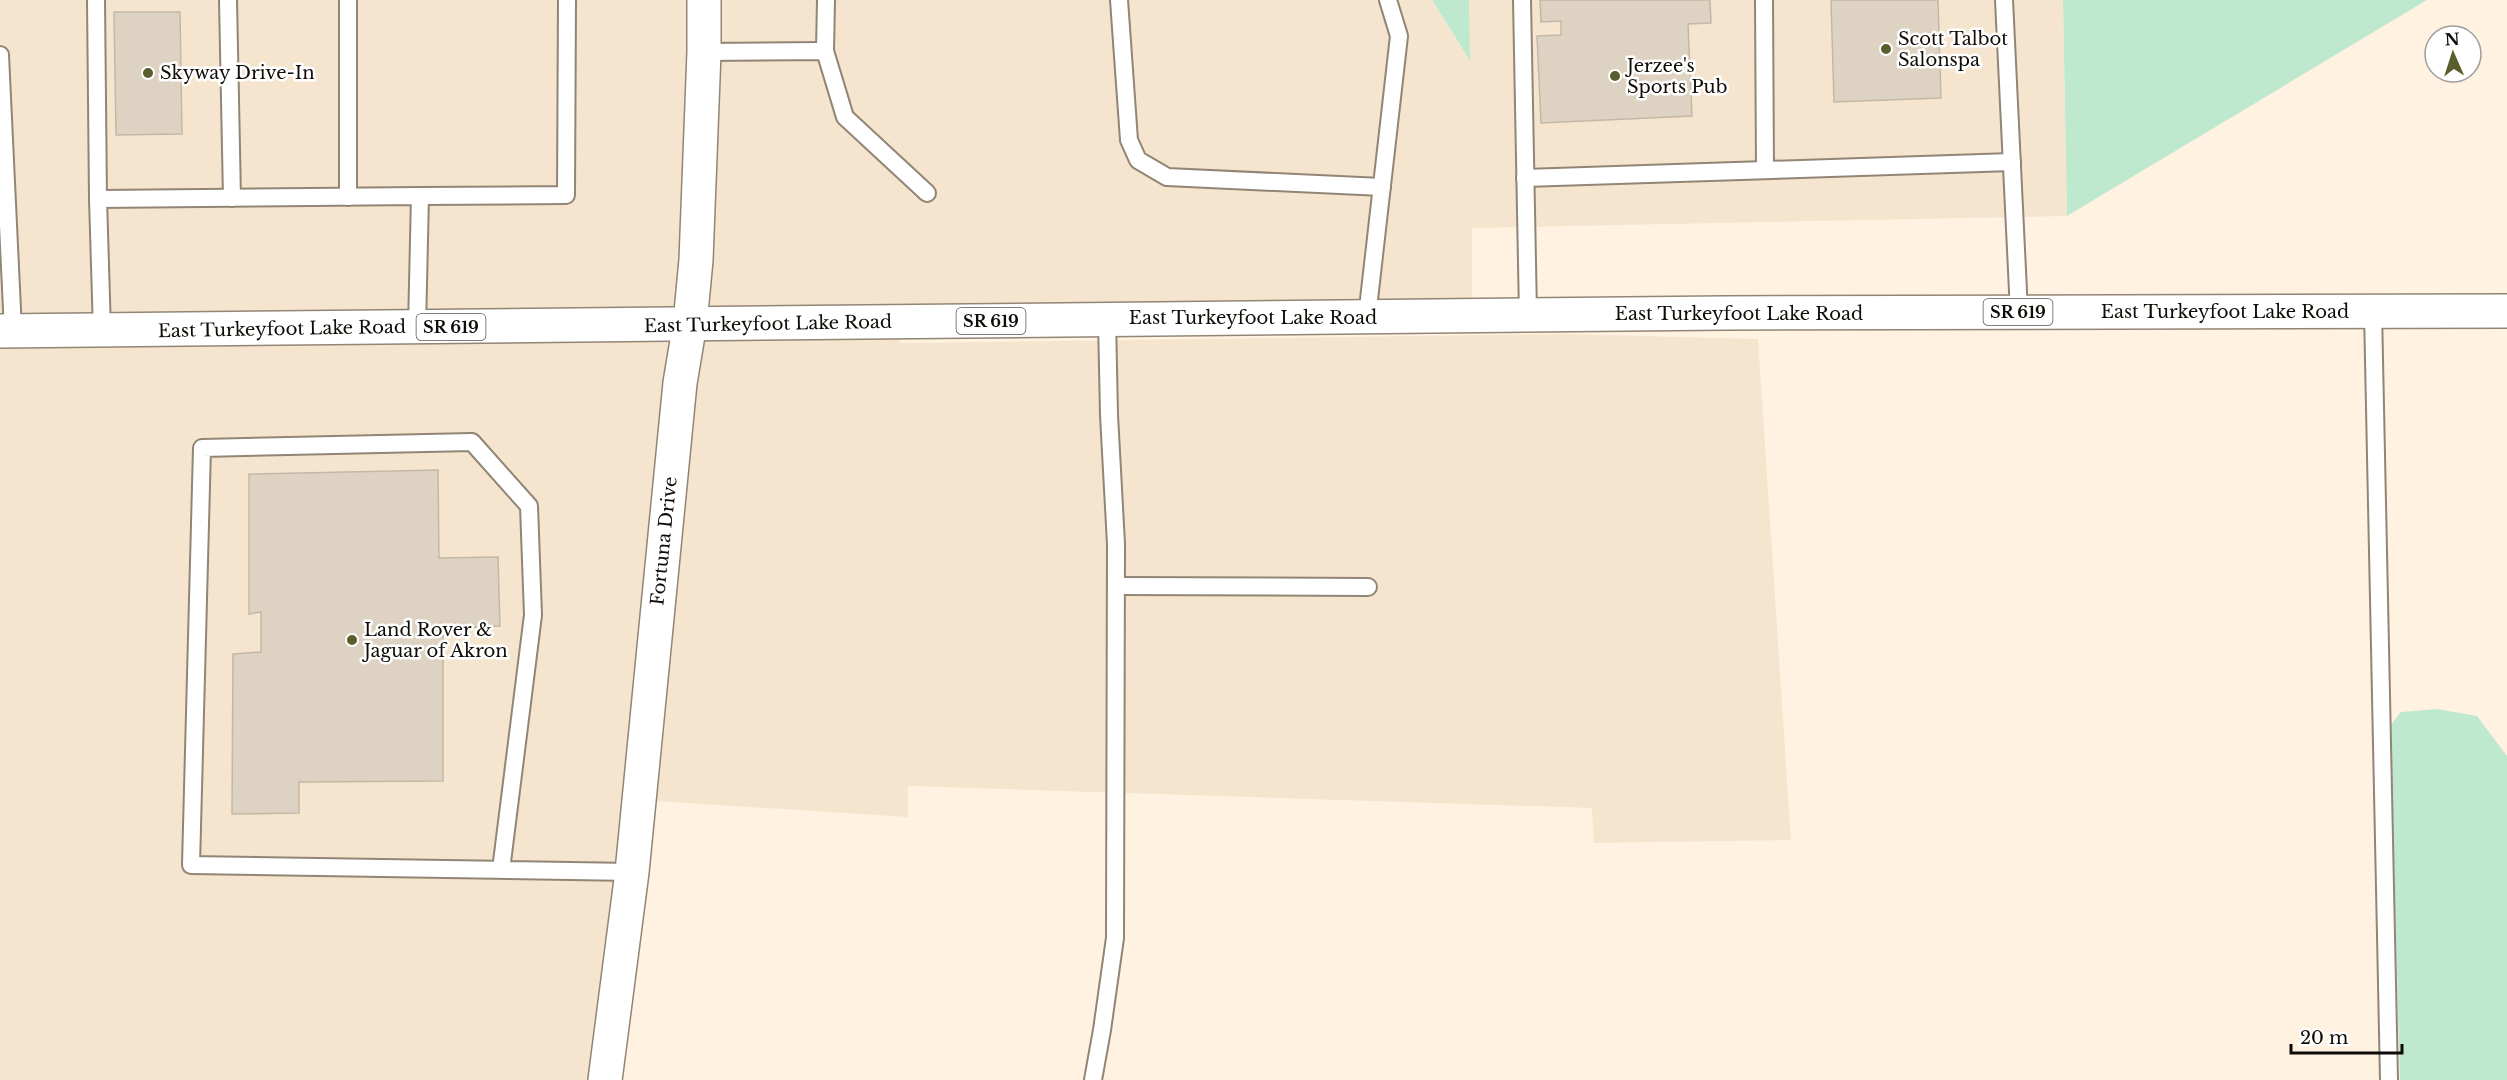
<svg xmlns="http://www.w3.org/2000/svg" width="2507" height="1080" font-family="'Libre Baskerville',serif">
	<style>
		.built { fill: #f6e5ce }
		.green { fill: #bfe9ce }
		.building { fill: #ded3c2; stroke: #c3b8a7; stroke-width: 1.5 }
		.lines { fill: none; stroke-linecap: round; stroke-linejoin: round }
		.service-casing { stroke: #918576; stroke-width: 20 }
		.minor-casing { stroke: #918576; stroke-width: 36 }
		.primary-casing { stroke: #918576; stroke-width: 36 }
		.service { stroke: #fff; stroke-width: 16 }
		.minor { stroke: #fff; stroke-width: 33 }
		.primary { stroke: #fff; stroke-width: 33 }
		.poi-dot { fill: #595e2c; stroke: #fff; stroke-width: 2 }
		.labels { text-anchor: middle; stroke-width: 5; stroke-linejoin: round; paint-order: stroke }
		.shield { fill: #fff; stroke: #575451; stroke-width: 1.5 }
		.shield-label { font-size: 16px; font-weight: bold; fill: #0f0b06 }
		.poi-label { font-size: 18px; fill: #0f0b06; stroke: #fff; text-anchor: start }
		.street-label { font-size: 18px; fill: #0f0b06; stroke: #fff }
	</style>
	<rect width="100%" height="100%" fill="#fff2e1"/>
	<polygon class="built" points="0,0 1432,0 1469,60 1469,0 2063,0 2067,216 1472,228 1472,316 899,322 900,343 1563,334 1758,339 1791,840 1594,843 1592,808 908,786 908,817 639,800 605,1080 0,1080"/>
	<g class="green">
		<polygon points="1432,0 1469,0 1470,61"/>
		<polygon points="2063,0 2427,0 2067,216"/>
		<polygon points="2437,709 2477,716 2507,756 2507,1080 2400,1080 2390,726 2401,712"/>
	</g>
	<g class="building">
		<polygon points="1540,0 1710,0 1711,23 1688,24 1692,116 1541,123 1537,36 1561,35 1561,21 1541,22"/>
		<polygon points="1831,0 1938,0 1941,98 1834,102"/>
		<polygon points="114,12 180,12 182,134 116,135"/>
		<polygon points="438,470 439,558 498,557 500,626 443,629 443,781 299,782 299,813 232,814 233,654 261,652 261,612 249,614 249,474"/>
	</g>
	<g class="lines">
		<defs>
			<g id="service">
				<polyline points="96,0 98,199"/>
				<polyline points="228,0 232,198"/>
				<polyline points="1119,0 1129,140 1138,160 1167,177 1382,187"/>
				<polyline points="1522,0 1528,315"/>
				<polyline points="1764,0 1765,170"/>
				<polyline points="2004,0 2019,312"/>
				<polyline points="825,51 826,0"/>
				<polyline points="704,52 825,51 845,117 927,193"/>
				<polyline points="0,55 13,331"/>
				<polyline points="1525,178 2012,162"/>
				<polyline points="420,196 566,195 567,0"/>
				<polyline points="348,197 348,0"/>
				<polyline points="2373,311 2389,1080"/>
				<polyline points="1367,317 1399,36 1388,0"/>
				<polyline points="102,331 98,199 420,196 417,328"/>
				<polyline points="1117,586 1368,587"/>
				<polyline points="501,870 533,615 529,506 472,442 202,448 191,865 632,872"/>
				<polyline points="1093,1080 1102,1030 1115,938 1116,544 1109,415 1107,319"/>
			</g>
			<polyline id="minor" points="605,1080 632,872 680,383 690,323 696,260 704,52 704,0"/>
			<polyline id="primary" points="0,331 1725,313 2507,311"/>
		</defs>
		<use href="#service" class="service-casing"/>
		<use href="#minor" class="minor-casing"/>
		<use href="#primary" class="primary-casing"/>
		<use href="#service" class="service"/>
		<use href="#minor" class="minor"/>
		<use href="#primary" class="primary"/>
	</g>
	<g class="poi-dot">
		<circle cx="1886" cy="49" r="6"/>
		<circle cx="148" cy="73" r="6"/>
		<circle cx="1615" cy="76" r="6"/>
		<circle cx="352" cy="640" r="6"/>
	</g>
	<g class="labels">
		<g class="shield">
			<rect x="1983.5" y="299" width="69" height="26" rx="4.5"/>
			<rect x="956.5" y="308" width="69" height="26" rx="4.5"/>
			<rect x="416.5" y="314" width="69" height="26" rx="4.5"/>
		</g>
		<g class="shield-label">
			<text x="2018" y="318">SR 619</text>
			<text x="991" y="327">SR 619</text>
			<text x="451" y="333">SR 619</text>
		</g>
		<g class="poi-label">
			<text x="1898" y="45">Scott Talbot<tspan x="1898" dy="21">Salonspa</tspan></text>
			<text x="1627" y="72">Jerzee's<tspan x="1627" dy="21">Sports Pub</tspan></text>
			<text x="160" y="79">Skyway Drive-In</text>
			<text x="364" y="636">Land Rover &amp;<tspan x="364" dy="21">Jaguar of Akron</tspan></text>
		</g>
		<g class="street-label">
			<text x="2225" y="318">East Turkeyfoot Lake Road</text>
			<text x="1739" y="320">East Turkeyfoot Lake Road</text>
			<text x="1253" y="324">East Turkeyfoot Lake Road</text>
			<text transform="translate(768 324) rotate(-1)" y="6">East Turkeyfoot Lake Road</text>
			<text transform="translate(282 329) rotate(-1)" y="6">East Turkeyfoot Lake Road</text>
			<text transform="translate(664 541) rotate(-84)" y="6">Fortuna Drive</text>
		</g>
	</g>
	<g transform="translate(2453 54) rotate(357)"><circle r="28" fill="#ffffff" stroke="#9f9d9b" stroke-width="1.5"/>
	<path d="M0-4.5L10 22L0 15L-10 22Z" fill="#595e2c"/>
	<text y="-9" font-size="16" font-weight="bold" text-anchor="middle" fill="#0f0b06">N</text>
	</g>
	<path d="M2291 1044v9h111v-9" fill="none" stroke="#0f0b06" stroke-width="3"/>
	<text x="2300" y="1044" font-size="18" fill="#0f0b06" stroke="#ffffff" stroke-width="4.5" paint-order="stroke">20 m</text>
</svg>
